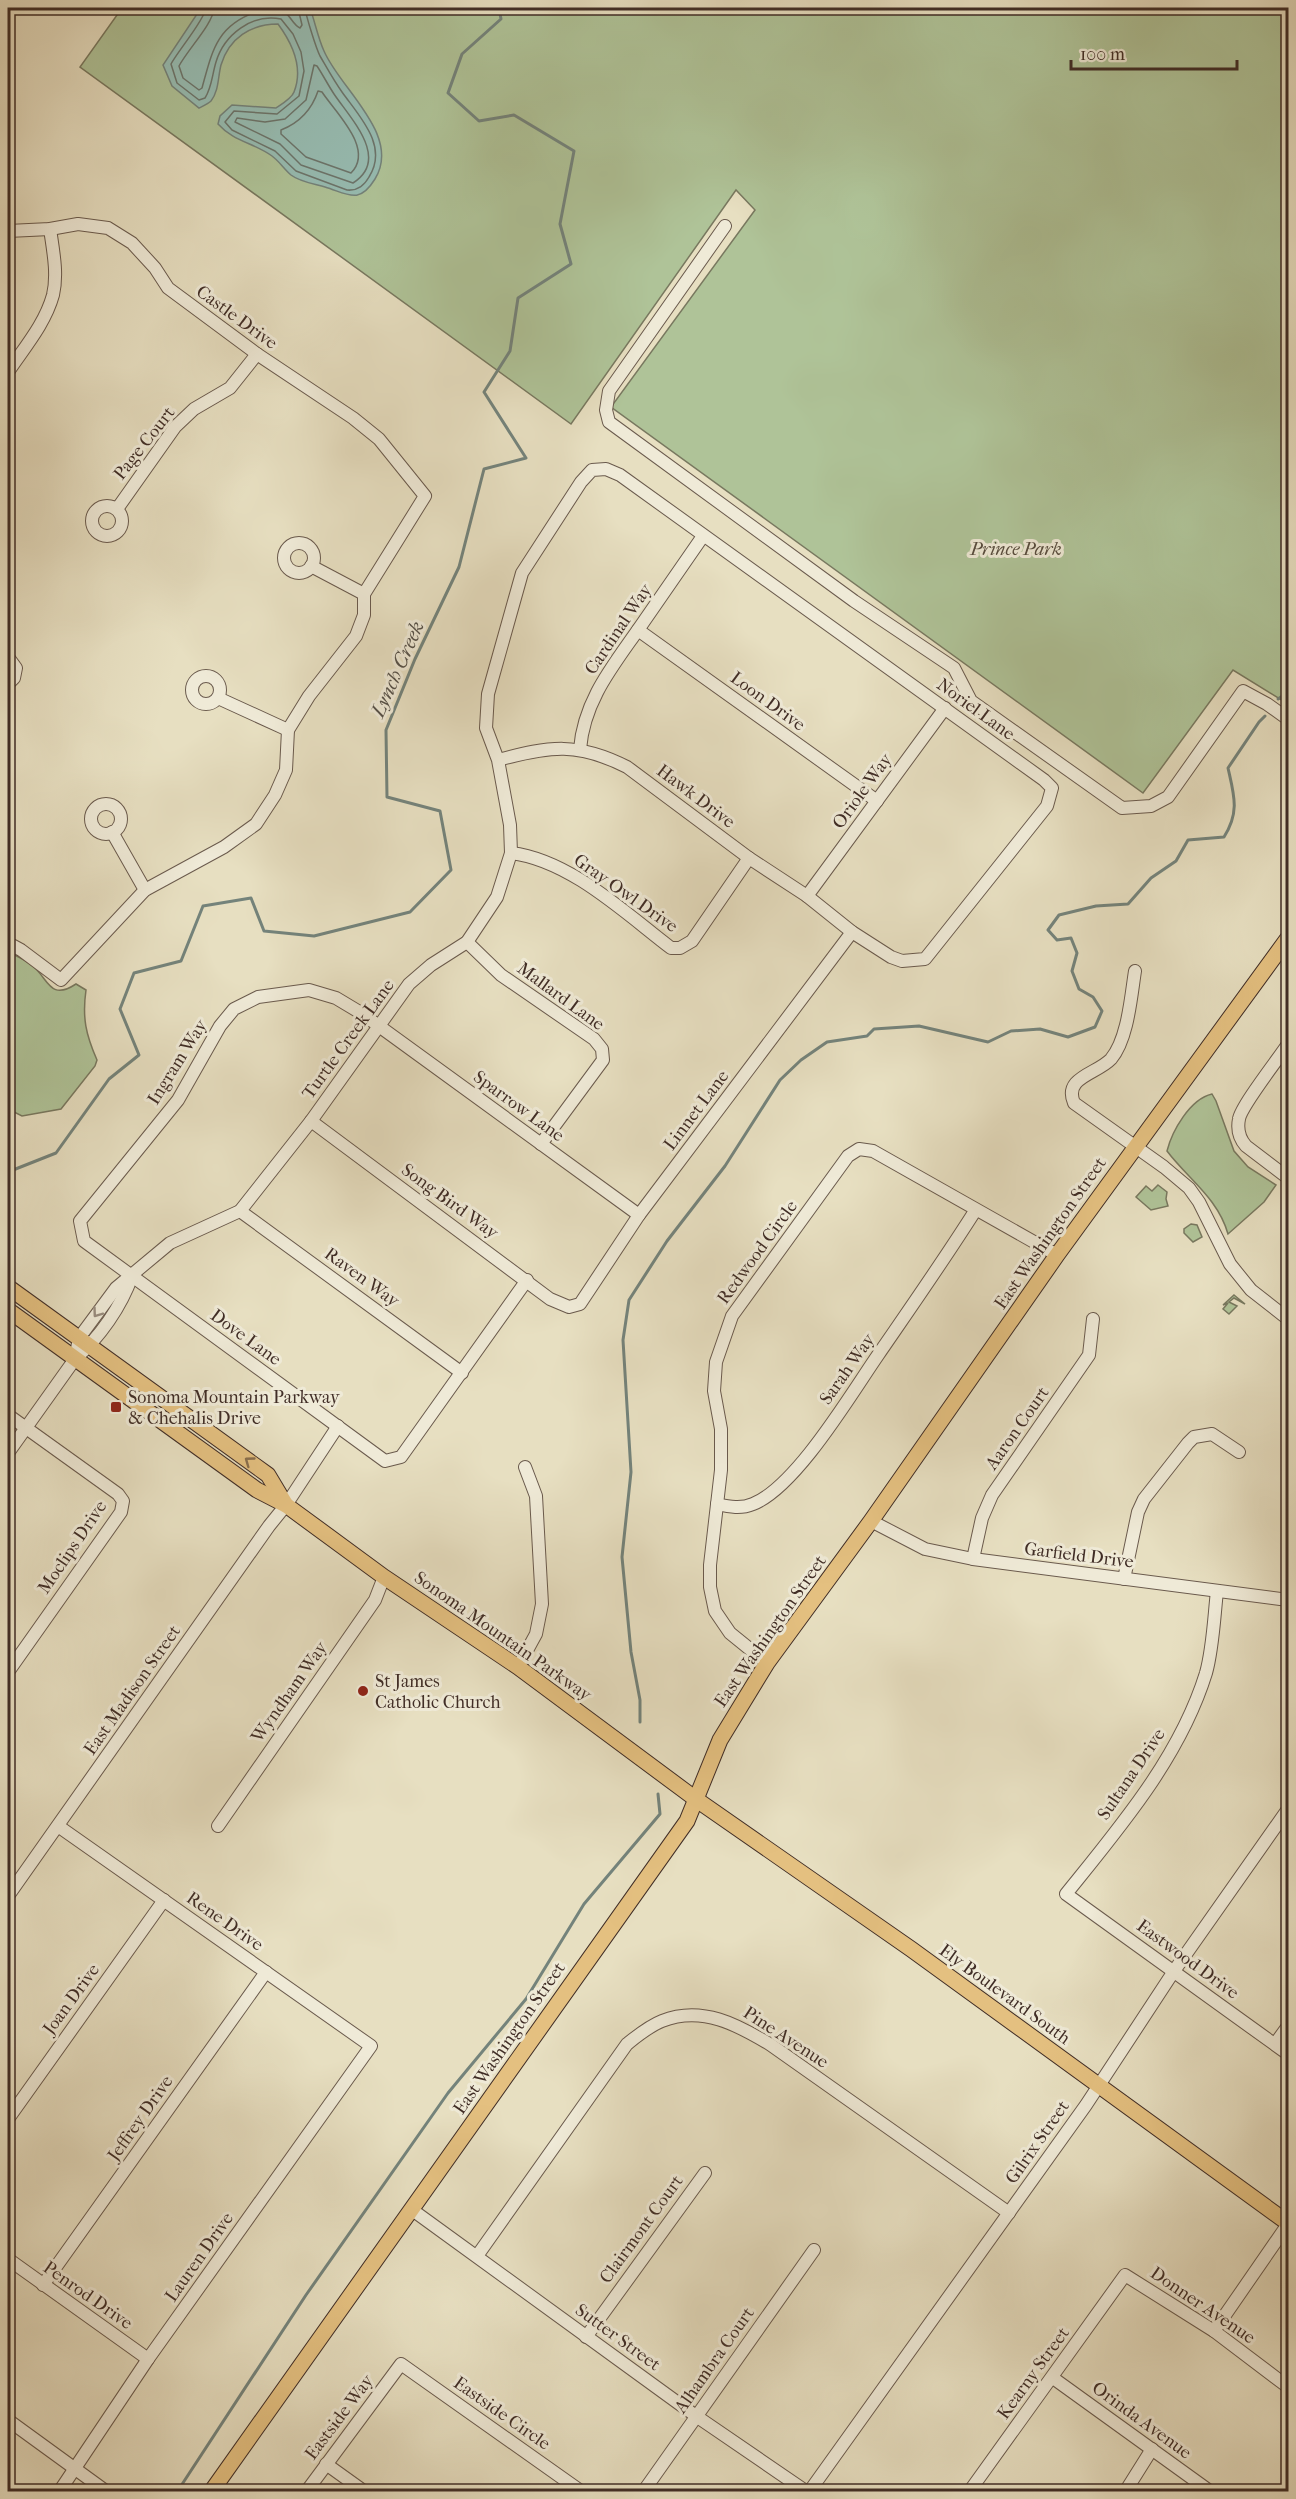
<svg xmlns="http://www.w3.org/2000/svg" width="1296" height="2499" font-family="'IM FELL French Canon',serif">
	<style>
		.green { fill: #afc398; stroke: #78785f; stroke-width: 1.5 }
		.water { fill: #97bdb3; stroke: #74837b; stroke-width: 1.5 }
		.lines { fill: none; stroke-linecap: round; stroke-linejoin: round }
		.shore { stroke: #6c756c; stroke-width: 1.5 }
		.stream { stroke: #74837b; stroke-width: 3 }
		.minor-casing { stroke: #6a5a4d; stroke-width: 14 }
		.major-casing { stroke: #402d26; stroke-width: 17 }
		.minor { stroke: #efead7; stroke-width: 12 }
		.major { stroke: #e4c080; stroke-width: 15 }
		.oneway { stroke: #988c7e }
		.oneway2 { stroke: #8a6f4e }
		.poi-dot { fill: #8f2418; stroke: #efead7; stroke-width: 2 }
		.labels { text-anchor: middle; stroke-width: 6; stroke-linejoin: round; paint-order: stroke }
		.street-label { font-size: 18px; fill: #402d26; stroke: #efead7 }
		.park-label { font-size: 18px; font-style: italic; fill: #564b3d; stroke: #efead7 }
		.poi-label { font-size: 18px; fill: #402d26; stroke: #efead7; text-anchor: start }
		.water-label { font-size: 20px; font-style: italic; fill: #565149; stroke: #efead7 }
	</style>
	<rect width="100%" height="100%" fill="#e7dfc1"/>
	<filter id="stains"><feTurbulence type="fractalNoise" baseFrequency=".00333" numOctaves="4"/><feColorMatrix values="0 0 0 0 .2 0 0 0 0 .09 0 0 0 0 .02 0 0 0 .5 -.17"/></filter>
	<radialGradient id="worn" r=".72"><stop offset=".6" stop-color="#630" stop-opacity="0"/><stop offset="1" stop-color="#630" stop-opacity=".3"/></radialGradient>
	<g class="green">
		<polygon points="122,8 1288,8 1288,704 1233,670 1143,793 611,407 755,210 736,190 571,424 80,67"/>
		<path d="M8,952c9,4 18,8 25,14 16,14 17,35 43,18l10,6c-4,28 0,45 11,70l-2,6 -34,43 -39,7 -14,-7z"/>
		<path d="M1212,1094l4,7 18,50 14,16 28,18 -12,17 -36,32c-10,-36 -40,-55 -61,-83 5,-20 23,-52 45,-57z"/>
		<polygon points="1158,1185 1167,1192 1166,1199 1168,1206 1151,1210 1136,1197 1146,1186 1152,1191"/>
		<polygon points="1191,1224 1197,1225 1202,1237 1193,1242 1184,1233 1184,1229"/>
		<polygon points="1234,1295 1245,1304 1234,1298 1229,1302 1237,1306 1229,1314 1223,1309 1228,1303 1223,1305"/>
	</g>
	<path class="water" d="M201,8h109c5,14 8,30 14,43 16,38 78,84 51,128 -16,26 -27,15 -50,8 -10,-3 -25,-5 -34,-12 -7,-6 -12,-14 -19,-19 -18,-13 -39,-15 -54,-32l2,-8 12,-11 44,3c6,-4 16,-10 18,-16 10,-25 -2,-49 -16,-68 -27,0 -49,14 -57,41 -3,11 -2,26 -10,36 -3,3 -8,5 -12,7l-27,-22 -9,-21z"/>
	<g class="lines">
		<g class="shore">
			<path d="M206,8c-1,11 -28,43 -35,56l6,19 22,17 6,-2c7,-11 7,-23 11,-36 8,-27 36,-49 65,-43l12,15 8,18 3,19 -5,25 -22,18 -43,-3 -9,11 7,8 43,21 21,20 51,19c10,1 17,-4 22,-13 20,-31 -10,-61 -27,-85 -8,-11 -15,-24 -22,-36 -4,-8 -14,-40 -15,-48"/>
			<path d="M214,8c-1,16 -26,41 -35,58l4,12 16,12 3,-2c10,-36 14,-62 54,-76 7,-2 21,-4 28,0 7,4 9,13 16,16l2,-3 -4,-17"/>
			<path d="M314,65l3,1c6,9 11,19 17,28 16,24 57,65 19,89l-52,-18 -21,-21 -45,-22 2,-4 28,4 20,-3 21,-19z"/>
			<path d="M318,91l4,1c13,20 53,57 29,81l-45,-16 -25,-23v-4c18,-7 31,-21 37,-39z"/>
		</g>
		<g class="stream">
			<polyline points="1278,699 1288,692"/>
			<polyline points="8,1172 56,1153 109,1079 139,1055 120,1009 134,973 181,961 203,906 251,898 264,931 314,936 410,912 451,870 440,811 387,797 386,730 415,659 459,567 484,469 526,458 484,392 510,351 518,298 571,264 560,224 574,151 514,115 479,121 448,93 462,54 501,19 499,8"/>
			<path d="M640,1722v-22l-9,-48 -9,-95 9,-85 -8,-132 6,-40 38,-59 58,-75 55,-86 21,-20 26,-18 40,-6 7,-7 45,-3 69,16 23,-11 29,-2 28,8 27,-10 7,-16 -9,-14 -14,-8 -7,-18 5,-18 -6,-15 -14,2 -9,-10 11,-15 37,-9 32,-2 23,-26 25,-17 12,-21 36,-3c16,-25 10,-42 4,-69l31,-46 6,-6"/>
			<polyline points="177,2492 306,2295 448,2093 526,1999 584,1904 660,1814 658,1794"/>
		</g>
		<defs>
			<g id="minor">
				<polyline points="725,226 609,391 606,410 609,422 854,601 954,668 971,701 1122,808 1151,806 1168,797 1243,691 1267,704 1288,719"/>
				<polyline points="8,231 50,229 78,224 108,228 132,243 155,268 168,288 257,354 353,418 379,439 425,496 364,594 364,615 356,636 309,696 288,730 286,770 275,795 256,824 224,847 145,890 61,980 21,950 8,943"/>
				<path d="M8,372c16,-24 37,-48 45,-77 5,-21 0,-45 -3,-66"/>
				<circle cx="107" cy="521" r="15"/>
				<polyline points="117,509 175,427 194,409 230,388 257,354"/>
				<circle cx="299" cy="558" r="15"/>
				<polyline points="311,566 364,594"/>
				<polyline points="638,630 877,801"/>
				<polyline points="8,657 16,668 14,678 8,684"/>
				<circle cx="206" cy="690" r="14"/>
				<polyline points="218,698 288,730"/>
				<path d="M580,749c4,-49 33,-83 60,-122 21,-30 42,-61 63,-91"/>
				<circle cx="106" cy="819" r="15"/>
				<polyline points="112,832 145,890"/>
				<path d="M511,853c59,7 114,60 160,95h9l12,-7 57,-83"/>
				<polyline points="807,896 945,708"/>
				<polyline points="467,942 501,975 594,1039 602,1049 603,1060 541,1144"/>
				<path d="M1135,971c-4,25 -7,68 -24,88 -14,15 -48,18 -37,44l90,64 25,21 10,14 31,62 21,26 37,29"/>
				<path d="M1288,1044c-9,14 -47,62 -49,75 -2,10 0,19 7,27l42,32"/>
				<polyline points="311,1121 550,1299 569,1307 580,1304 639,1215 852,932"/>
				<polyline points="240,1211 462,1373"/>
				<polyline points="527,1280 401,1457 385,1461 84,1241 80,1221 178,1100 220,1026 234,1009 258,997 309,990 336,998 361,1013 639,1215"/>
				<path d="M75,1359l4,-21 37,-50 54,-45 70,-32 71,-90 98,-137 22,-19 36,-23 30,-45 14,-44 -1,-28 -12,-65 -12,-32 2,-34 34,-121 59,-91 11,-12 14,-1 14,6 424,305 8,8 -5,18 -122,153 -23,2 -11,-4 -39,-25 -45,-36 -58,-38 -122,-91c-49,-25 -77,-21 -129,-7"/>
				<polyline points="8,1415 118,1494 123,1501 121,1512 8,1672"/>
				<path d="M8,1453l67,-94c25,-22 46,-52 57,-83"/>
				<path d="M717,1504c13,3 24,5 36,0 43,-17 98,-110 125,-149 33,-48 66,-95 97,-144"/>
				<polyline points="871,1521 925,1549 973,1559 1288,1600"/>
				<polyline points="973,1559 982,1518 992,1495 1089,1355 1093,1319"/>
				<polyline points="1124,1579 1138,1512 1144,1499 1188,1443 1194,1437 1212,1434 1239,1452"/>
				<path d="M1217,1591c-3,27 -4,57 -11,82 -26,84 -86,154 -140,221l222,160"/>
				<polyline points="767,1663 730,1633 715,1611 710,1587 710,1565 721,1470 721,1429 714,1391 716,1362 732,1316 848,1156 859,1149 873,1151 1057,1255"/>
				<polyline points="518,1667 536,1634 542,1604 536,1496 525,1467"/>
				<polyline points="58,1826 371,2046 148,2359 59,2492"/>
				<polyline points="218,1826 375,1600 384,1577"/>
				<polyline points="8,1896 269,1526 286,1505 338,1426"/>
				<polyline points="1275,2044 1288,2026"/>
				<polyline points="8,2119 164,1900"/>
				<polyline points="411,2209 696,2416 807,2492"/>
				<path d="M477,2256l150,-212c10,-8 22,-18 35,-23 40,-16 76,4 109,24l238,168"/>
				<polyline points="8,2259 148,2359"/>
				<polyline points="43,2285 266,1972"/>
				<polyline points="1214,2331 1288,2224"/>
				<polyline points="586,2337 705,2173"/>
				<polyline points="1053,2378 1211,2492"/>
				<polyline points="8,2420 107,2492"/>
				<polyline points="326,2464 365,2492"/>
				<polyline points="306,2492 401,2364 582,2492"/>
				<polyline points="643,2492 814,2250"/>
				<polyline points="809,2492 1086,2105 1174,1971 1288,1809"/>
				<polyline points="969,2492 1125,2275 1214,2331 1288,2387"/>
				<polyline points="1125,2492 1152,2449"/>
			</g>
			<g id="major">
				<polyline points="8,1287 268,1475 286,1505"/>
				<polyline points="8,1310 257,1490 286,1505 384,1577 518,1667 697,1800 911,1949 1288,2223"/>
				<polyline points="211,2492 687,1821 720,1740 767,1663 871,1521 1057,1255 1288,938"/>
			</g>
		</defs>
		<use href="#minor" class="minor-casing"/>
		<use href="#major" class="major-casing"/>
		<use href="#minor" class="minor"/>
		<use href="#major" class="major"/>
	</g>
	<defs><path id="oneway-chevron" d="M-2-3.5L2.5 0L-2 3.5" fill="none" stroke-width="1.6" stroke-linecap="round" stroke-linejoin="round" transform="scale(1.5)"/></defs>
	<use class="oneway" href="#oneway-chevron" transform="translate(97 1313) rotate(126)"/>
	<use class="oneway2" href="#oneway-chevron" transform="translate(249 1461) rotate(-144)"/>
	<g class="poi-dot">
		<rect x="110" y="1401" width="12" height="12" rx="3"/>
		<circle cx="363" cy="1691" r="6"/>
	</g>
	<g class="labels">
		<g class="street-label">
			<text transform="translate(237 317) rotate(36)" y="6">Castle Drive</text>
			<text transform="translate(144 443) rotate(-52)" y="6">Page Court</text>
			<text transform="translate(618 629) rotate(-56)" y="6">Cardinal Way</text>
			<text transform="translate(768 701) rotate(36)" y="6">Loon Drive</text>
			<text transform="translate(976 709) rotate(36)" y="6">Noriel Lane</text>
			<text transform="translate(862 791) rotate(-54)" y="6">Oriole Way</text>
			<text transform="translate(696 796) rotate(37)" y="6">Hawk Drive</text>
			<text transform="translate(626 893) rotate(35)" y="6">Gray Owl Drive</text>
			<text transform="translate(561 996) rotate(36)" y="6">Mallard Lane</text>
			<text transform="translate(348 1039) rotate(-54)" y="6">Turtle Creek Lane</text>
			<text transform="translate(177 1062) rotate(-58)" y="6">Ingram Way</text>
			<text transform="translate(519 1106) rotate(36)" y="6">Sparrow Lane</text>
			<text transform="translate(696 1110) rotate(-53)" y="6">Linnet Lane</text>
			<text transform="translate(450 1201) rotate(36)" y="6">Song Bird Way</text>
			<text transform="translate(1050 1233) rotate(-55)" y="6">East Washington Street</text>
			<text transform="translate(757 1252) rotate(-54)" y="6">Redwood Circle</text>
			<text transform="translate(362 1277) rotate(36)" y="6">Raven Way</text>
			<text transform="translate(246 1337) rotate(36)" y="6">Dove Lane</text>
			<text transform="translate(847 1369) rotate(-55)" y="6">Sarah Way</text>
			<text transform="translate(1017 1428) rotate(-55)" y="6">Aaron Court</text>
			<text transform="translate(72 1547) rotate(-56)" y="6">Moclips Drive</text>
			<text transform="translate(1079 1555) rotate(7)" y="6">Garfield Drive</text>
			<text transform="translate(770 1631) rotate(-55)" y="6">East Washington Street</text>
			<text transform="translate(503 1636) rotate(35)" y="6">Sonoma Mountain Parkway</text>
			<text transform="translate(132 1690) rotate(-55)" y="6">East Madison Street</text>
			<text transform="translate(289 1692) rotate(-55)" y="6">Wyndham Way</text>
			<text transform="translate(1131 1774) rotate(-56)" y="6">Sultana Drive</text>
			<text transform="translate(225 1921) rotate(35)" y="6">Rene Drive</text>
			<text transform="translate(1188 1959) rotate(36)" y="6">Eastwood Drive</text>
			<text transform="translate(1005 1994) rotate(36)" y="6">Ely Boulevard South</text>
			<text transform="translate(71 1999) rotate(-54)" y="6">Joan Drive</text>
			<text transform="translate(786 2037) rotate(33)" y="6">Pine Avenue</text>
			<text transform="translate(509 2038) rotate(-55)" y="6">East Washington Street</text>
			<text transform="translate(140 2118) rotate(-55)" y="6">Jeffrey Drive</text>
			<text transform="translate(1037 2142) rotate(-55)" y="6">Gilrix Street</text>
			<text transform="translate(641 2229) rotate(-54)" y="6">Clairmont Court</text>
			<text transform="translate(199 2257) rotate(-55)" y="6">Lauren Drive</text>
			<text transform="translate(88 2295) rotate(35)" y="6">Penrod Drive</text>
			<text transform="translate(1203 2305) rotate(34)" y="6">Donner Avenue</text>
			<text transform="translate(618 2337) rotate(36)" y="6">Sutter Street</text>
			<text transform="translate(714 2360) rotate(-55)" y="6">Alhambra Court</text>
			<text transform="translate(1033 2373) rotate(-54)" y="6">Kearny Street</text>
			<text transform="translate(502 2413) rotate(35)" y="6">Eastside Circle</text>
			<text transform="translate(339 2417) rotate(-53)" y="6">Eastside Way</text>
			<text transform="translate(1142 2420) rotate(36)" y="6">Orinda Avenue</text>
		</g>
		<g class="park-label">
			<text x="1016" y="555">Prince Park</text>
		</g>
		<g class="poi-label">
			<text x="128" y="1403">Sonoma Mountain Parkway<tspan x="128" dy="21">&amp; Chehalis Drive</tspan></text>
			<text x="375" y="1687">St James<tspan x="375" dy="21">Catholic Church</tspan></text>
		</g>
		<g class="water-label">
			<text transform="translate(397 669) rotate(-66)" y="7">Lynch Creek</text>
		</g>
	</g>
	<rect width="1296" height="2499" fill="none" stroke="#e7dfc1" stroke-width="30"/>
	<rect x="9" y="9" width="1278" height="2481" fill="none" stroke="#402d26" stroke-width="3"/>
	<rect x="15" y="15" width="1266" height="2469" fill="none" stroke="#402d26" stroke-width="1.5"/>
	<path d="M1071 60v9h166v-9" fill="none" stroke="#402d26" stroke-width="3"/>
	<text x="1080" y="60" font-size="18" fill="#402d26" stroke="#efead7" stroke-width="4.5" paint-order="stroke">100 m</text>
	<rect width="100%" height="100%" filter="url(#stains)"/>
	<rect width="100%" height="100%" fill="url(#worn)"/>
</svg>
